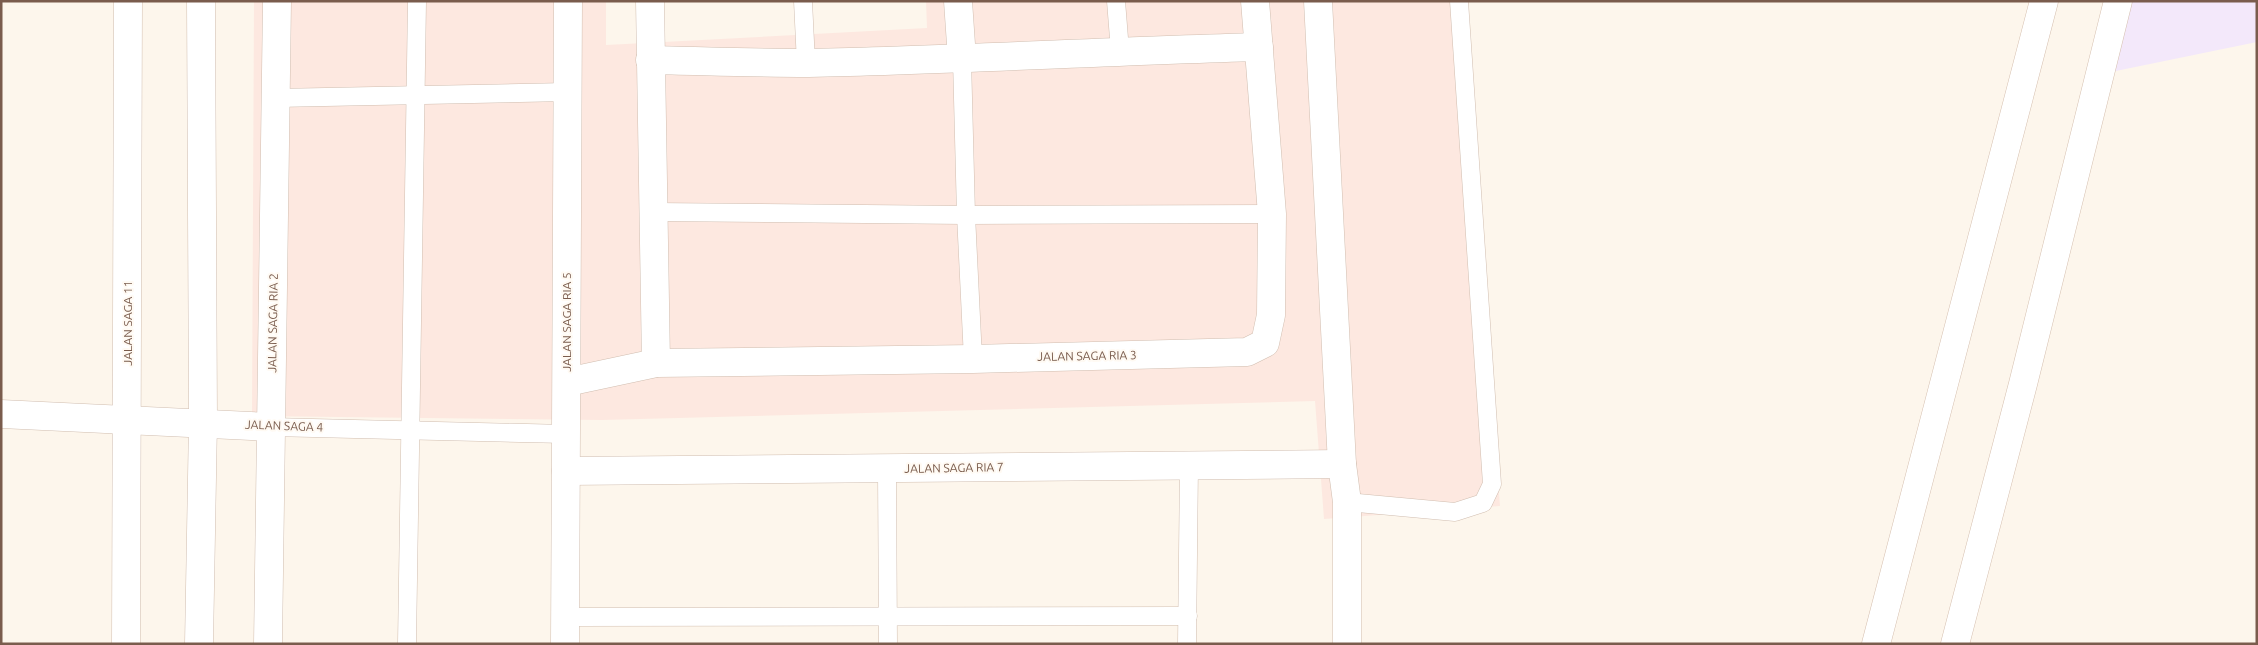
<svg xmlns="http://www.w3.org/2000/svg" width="2258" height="645" font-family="Ubuntu,sans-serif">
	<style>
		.commercial { fill: #fde8e0 }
		.education { fill: #f3e8fa }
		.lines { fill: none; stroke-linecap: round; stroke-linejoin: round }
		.service-casing { stroke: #d1beb0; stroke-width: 19 }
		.minor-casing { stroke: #d1beb0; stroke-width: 29 }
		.secondary-casing { stroke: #d6c0b0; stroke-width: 29 }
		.service { stroke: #fff; stroke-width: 18 }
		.minor { stroke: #fff; stroke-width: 28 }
		.secondary { stroke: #fff; stroke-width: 28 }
		.labels { text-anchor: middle; stroke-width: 4; stroke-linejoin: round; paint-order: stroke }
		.street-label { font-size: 12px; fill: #7a5c4d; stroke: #fffaf3 }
	</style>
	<rect width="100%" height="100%" fill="#fdf6ec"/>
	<polygon class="commercial" points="254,1 606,1 606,45 927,28 926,1 1462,1 1500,506 1324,519 1315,401 602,420 252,416"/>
	<polygon class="education" points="2131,1 2257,1 2257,42 2111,72"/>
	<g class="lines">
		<defs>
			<g id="service">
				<polyline points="803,1 806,63"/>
				<polyline points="1116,1 1120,51"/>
				<polyline points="962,59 966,215 973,359"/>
				<polyline points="276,98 567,92"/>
				<polyline points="654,212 966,215 1272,214"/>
				<polyline points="271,427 566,434"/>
				<polyline points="887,469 888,644"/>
				<polyline points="1347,502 1455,512 1483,503 1492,484 1459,1"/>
				<polyline points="565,617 1188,616"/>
				<polyline points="407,644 417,1"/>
				<polyline points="1187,644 1189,465"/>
			</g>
			<g id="minor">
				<polyline points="650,1 656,363"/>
				<polyline points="958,1 962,59"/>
				<polyline points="1318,1 1342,464 1347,502 1347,644"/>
				<path d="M650,60c53,1 106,3 159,3 150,-3 300,-12 450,-16"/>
				<polyline points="567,382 656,363 973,359 1247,352 1265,343 1271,315 1272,214 1255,1"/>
				<polyline points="1,414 271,427"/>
				<polyline points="566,471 1342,464"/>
				<polyline points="126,644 128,1"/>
				<polyline points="199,644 203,422 201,1"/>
				<polyline points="268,644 277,1"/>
				<polyline points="565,644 568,1"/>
			</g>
			<g id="secondary">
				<polyline points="1876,644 2044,1"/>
				<polyline points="1955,644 2023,384 2118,1"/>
			</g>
		</defs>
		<use href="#service" class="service-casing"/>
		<use href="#minor" class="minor-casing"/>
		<use href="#secondary" class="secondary-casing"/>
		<use href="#service" class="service"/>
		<use href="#minor" class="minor"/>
		<use href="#secondary" class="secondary"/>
	</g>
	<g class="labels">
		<g class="street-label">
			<text transform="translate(567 322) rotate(-90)" y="4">JALAN SAGA RIA 5</text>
			<text transform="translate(128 323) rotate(-90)" y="4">JALAN SAGA 11</text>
			<text transform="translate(273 323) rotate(-89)" y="4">JALAN SAGA RIA 2</text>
			<text transform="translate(1087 356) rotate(-1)" y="4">JALAN SAGA RIA 3</text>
			<text transform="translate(284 426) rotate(2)" y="4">JALAN SAGA 4</text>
			<text transform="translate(954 468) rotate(-1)" y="4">JALAN SAGA RIA 7</text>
		</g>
	</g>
	<rect width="2258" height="645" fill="none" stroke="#7a5c4d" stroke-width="5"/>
</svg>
